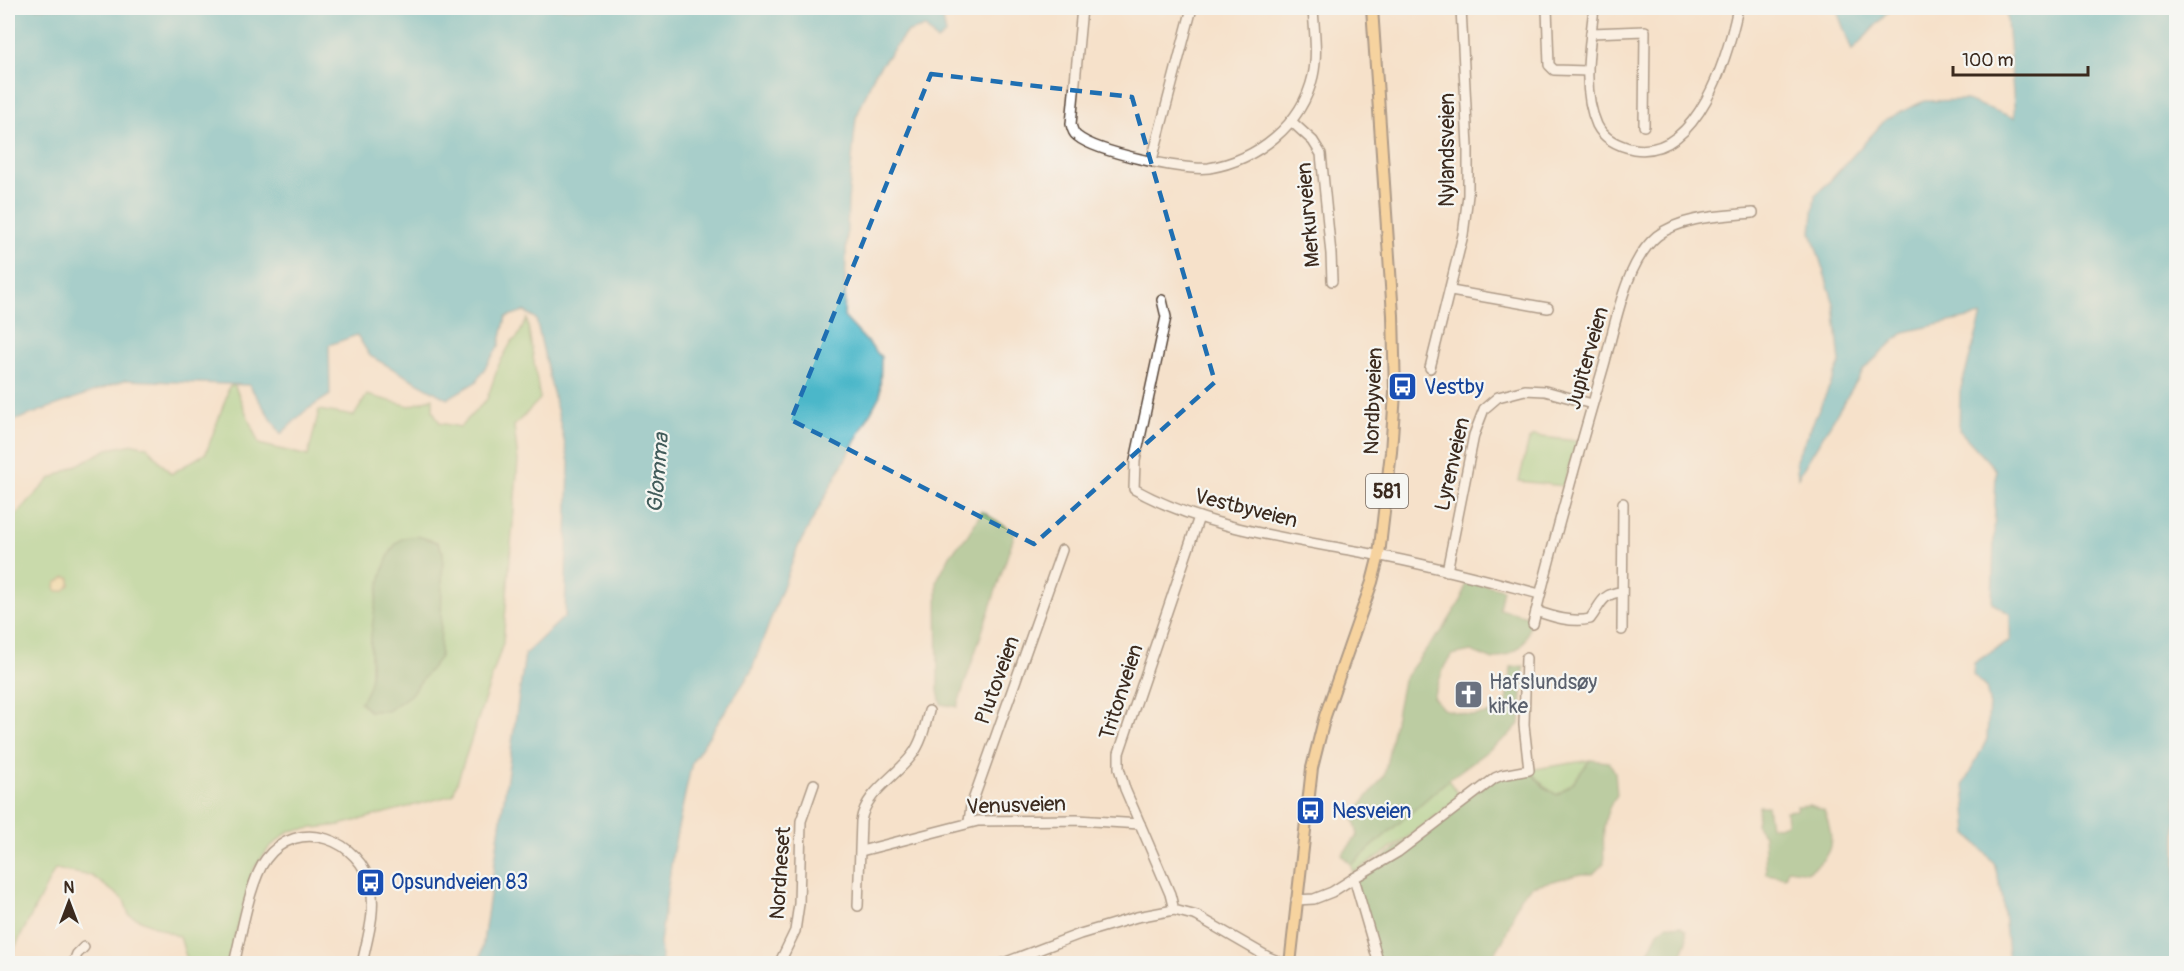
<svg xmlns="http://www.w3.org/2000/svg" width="2184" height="971" font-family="Pangolin,sans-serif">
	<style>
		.green { fill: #93d085; stroke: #677d52; stroke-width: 1.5 }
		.forest { fill: #76b272; stroke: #586e48; stroke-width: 1.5 }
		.sand { fill: #eeda9e; stroke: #94825e; stroke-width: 1.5 }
		.water { fill: #4cb7c9; stroke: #447074; stroke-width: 1.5 }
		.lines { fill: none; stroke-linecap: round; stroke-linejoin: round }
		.minor-casing { stroke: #574538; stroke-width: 12 }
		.major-casing { stroke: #574538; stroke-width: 14 }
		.minor { stroke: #fff; stroke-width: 9 }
		.major { stroke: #f7c06c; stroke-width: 10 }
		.marked { fill: none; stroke: #1f6fb2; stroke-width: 4.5; stroke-dasharray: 12 8; stroke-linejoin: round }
		.labels { text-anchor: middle; stroke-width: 4.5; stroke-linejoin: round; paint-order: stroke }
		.shield { fill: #f6f6f2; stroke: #73675e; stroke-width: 1.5 }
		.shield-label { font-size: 20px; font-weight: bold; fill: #3b2a1e }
		.street-label { font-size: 21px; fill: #3b2a1e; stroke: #f6f6f2 }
		.transit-label { font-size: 21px; fill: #164399; stroke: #f6f6f2; text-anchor: start }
		.worship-label { font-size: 21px; fill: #5b616d; stroke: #f6f6f2; text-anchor: start }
		.water-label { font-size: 22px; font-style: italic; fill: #415b5a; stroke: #f6f6f2 }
	</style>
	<rect width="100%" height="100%" fill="#f6f6f2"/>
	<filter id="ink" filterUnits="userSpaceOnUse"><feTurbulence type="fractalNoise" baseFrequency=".0167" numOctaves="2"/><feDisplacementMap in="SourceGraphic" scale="12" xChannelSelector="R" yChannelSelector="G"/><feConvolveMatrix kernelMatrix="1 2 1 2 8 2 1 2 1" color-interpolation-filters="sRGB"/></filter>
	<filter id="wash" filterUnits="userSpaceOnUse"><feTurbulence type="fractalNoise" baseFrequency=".008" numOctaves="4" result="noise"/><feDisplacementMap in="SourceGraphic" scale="24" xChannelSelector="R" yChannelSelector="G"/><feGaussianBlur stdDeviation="1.35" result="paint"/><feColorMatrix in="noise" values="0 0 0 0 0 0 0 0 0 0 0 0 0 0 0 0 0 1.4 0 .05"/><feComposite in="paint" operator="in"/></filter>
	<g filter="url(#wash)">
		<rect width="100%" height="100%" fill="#f5e1cb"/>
		<g class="green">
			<polygon points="527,319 540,399 514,426 518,461 503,643 453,795 340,825 289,831 269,848 254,868 227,963 188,963 180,937 129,915 124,900 92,876 55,869 8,961 8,523 50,479 108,449 134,444 147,447 171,474 206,453 227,395 228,388 234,384 259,444 308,456 319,410 354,416 367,395 410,406 433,398 433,411 440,423 460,427 487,399 499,364 512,341 517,338"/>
			<polygon points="1533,436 1577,441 1563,486 1519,481 1529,440"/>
			<polygon points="1590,760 1573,783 1557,795 1545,787 1529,770"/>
			<polygon points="1448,780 1461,797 1401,842 1353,873 1351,865"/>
		</g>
		<g class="forest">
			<polygon points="982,511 1015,533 957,707 941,704 938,691 937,580 951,554 967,536"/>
			<path d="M417,536l20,6 6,10 -3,105 -30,38 -22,16h-19l-9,-9c17,-20 9,-43 11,-66 3,-23 10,-89 33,-98 3,-1 9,-1 13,-2z"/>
			<path d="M1466,580l37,9 -4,20 33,8c-8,32 -9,32 -39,43l-22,-9 -19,4 -7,10 -12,32 10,12 30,7 33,-5 5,-44 13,-1 -4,57 -12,13 -60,44 -97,85 -9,-10 16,-20 -5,-20 31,-39 19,-96 24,-32 15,-17 20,-32z"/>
			<path d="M1590,760l19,2 6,10 2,23c-16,19 -14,44 -13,68l-11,11h-12l-49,12 -12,11 -16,42 -15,24h-65v-4l-45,4 -25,-85 141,-100 34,-8 15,17 13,8 16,-12z"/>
			<path d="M1810,805l14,5c11,28 11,46 -17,62l-19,-3 -3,8 -19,-3 -2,-39 -8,-11 3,-18h8l3,20 8,1 9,-3 -1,-13 10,-1 1,-4z"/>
			<polygon points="1667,925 1680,926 1686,931 1687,941 1678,963 1643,963 1658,932"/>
		</g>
		<polygon class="sand" points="66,577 70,578 70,585 63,591 57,591 55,587 56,583"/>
		<g class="water">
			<polygon points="8,8 948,8 943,19 946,34 937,41 925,27 906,33 875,73 856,118 848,201 844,317 881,357 880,395 798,547 751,672 692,762 673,851 660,943 662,963 480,963 525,654 565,616 569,462 536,319 524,311 506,317 499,346 476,382 447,399 370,356 357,335 329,345 330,395 305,411 281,434 249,385 125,380 8,423"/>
			<polygon points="1836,8 1977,8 1891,9 1852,51"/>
			<polygon points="2006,8 2176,8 2176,963 2009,963 2002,894 1994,863 1968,834 1964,784 1987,739 1989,701 1986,688 1973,675 1974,663 2010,640 2010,614 1992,603 1996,470 1959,430 1960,391 1982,315 1904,332 1864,369 1798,477 1796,460 1840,363 1834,304 1811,232 1815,195 1828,183 1886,119 1924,101 1966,100 2015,118"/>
		</g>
	</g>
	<g filter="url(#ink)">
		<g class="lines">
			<defs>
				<g id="minor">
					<path d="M1082,8l-11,116c1,5 2,9 6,12 19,16 107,35 132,32 48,-8 93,-43 104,-92 5,-22 1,-46 0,-68"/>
					<polyline points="1547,8 1549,65 1554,70 1588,71"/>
					<path d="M1594,8c-4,37 -13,81 3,117 7,14 22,21 37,24 64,10 94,-94 104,-141"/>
					<polyline points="1591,33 1645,31 1644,126"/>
					<polyline points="1291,121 1313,141 1321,154 1331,254 1332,281"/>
					<polyline points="1152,160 1192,8"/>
					<polyline points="1451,291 1548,308"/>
					<path d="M1162,300l4,17 -31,144 -1,28c73,41 161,50 242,66 55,10 110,25 164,39"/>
					<polyline points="1430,368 1463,235 1468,195 1468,147 1461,8"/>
					<polyline points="1447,571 1474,435 1484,409 1498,397 1525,390 1545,391 1592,404"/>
					<path d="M1536,611c17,6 36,12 54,8 11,-14 11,-25 31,-27"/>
					<path d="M1533,624c21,-87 46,-173 71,-259 11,-38 21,-103 53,-129 25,-20 65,-20 96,-23"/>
					<polyline points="1622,630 1623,503"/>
					<polyline points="969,822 971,806 1062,550"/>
					<polyline points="861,851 978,821 1077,820 1140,824"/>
					<polyline points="1354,878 1379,964"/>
					<polyline points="1296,900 1314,899 1332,892 1354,878 1398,852 1495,778 1502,775 1529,770 1524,725 1526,658"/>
					<path d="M858,906l3,-85c5,-30 34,-43 51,-66 10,-13 13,-29 17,-44"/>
					<polyline points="1174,910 1170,894 1125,789 1119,768 1119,753 1199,517"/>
					<polyline points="73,964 77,954 84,947"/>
					<path d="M234,964c7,-28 16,-84 32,-105 32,-43 94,-20 105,28 5,26 -4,52 -9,77"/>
					<polyline points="779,964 795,931 799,904 801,821 814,784"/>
					<polyline points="1001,964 1080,934 1137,917 1174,910 1197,916 1268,957 1285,964"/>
				</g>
				<polyline id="major" points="1290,964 1312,768 1325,716 1372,582 1379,555 1391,452 1395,393 1393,315 1372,8"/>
			</defs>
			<use href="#minor" class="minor-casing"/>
			<use href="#major" class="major-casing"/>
			<use href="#minor" class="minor"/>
			<use href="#major" class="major"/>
		</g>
	</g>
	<path d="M0 0H2184V971H0ZM931,74l201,23 83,285 -181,162 -243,-124z" fill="#f5e1cb" fill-opacity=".55" fill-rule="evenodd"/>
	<path class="marked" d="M931,74l201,23 83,285 -181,162 -243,-124z"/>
	<defs>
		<symbol id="bus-square" viewBox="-11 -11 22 22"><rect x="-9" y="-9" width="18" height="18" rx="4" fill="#1a4fb4" stroke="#f6f6f2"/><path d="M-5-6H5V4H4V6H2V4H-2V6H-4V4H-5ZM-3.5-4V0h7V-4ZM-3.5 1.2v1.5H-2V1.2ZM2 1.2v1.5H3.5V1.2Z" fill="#fff"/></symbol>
		<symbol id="church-square" viewBox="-11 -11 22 22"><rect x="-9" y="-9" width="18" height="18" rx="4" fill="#6b7280" stroke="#f6f6f2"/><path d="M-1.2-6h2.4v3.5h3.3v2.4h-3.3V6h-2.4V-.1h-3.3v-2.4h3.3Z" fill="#fff"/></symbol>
	</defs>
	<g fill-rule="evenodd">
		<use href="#bus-square" x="1386" y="370" width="33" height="33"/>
		<use href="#church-square" x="1452" y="678" width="33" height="33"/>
		<use href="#bus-square" x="1294" y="794" width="33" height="33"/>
		<use href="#bus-square" x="354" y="866" width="33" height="33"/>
	</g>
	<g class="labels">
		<rect class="shield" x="1366" y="474" width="42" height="34" rx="4.5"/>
		<g class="shield-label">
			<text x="1387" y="498">581</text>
		</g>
		<g class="street-label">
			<text transform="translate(1447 150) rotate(-90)" y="7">Nylandsveien</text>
			<text transform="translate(1308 215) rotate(-95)" y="7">Merkurveien</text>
			<text transform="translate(1587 358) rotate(-74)" y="7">Jupiterveien</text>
			<text transform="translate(1373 401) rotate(-88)" y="7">Nordbyveien</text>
			<text transform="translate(1452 464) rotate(-77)" y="7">Lyrenveien</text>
			<text transform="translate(1246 508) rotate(14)" y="7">Vestbyveien</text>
			<text transform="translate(997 680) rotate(-70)" y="7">Plutoveien</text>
			<text transform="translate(1121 692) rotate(-72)" y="7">Tritonveien</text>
			<text transform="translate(1016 805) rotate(-2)" y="7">Venusveien</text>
			<text transform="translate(780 873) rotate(-86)" y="7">Nordneset</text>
		</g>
		<g class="transit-label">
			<text x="1424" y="394">Vestby</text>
			<text x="1332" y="818">Nesveien</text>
			<text x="391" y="889">Opsundveien 83</text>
		</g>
		<g class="worship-label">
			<text x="1489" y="689">Hafslundsøy<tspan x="1489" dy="24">kirke</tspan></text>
		</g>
		<g class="water-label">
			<text transform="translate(657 473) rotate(-85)" y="8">Glomma</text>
		</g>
	</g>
	<rect width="2184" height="971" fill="none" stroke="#f6f6f2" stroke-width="30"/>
	<g transform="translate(69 902)" stroke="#f6f6f2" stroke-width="4.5" paint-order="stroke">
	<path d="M0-4.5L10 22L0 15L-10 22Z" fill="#3b2a1e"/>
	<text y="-9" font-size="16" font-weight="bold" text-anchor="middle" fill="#3b2a1e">N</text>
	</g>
	<path d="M1953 66v9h135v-9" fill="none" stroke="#3b2a1e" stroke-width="3"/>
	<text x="1962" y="66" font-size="18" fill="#3b2a1e" stroke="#f6f6f2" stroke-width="4.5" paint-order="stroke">100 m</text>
</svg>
